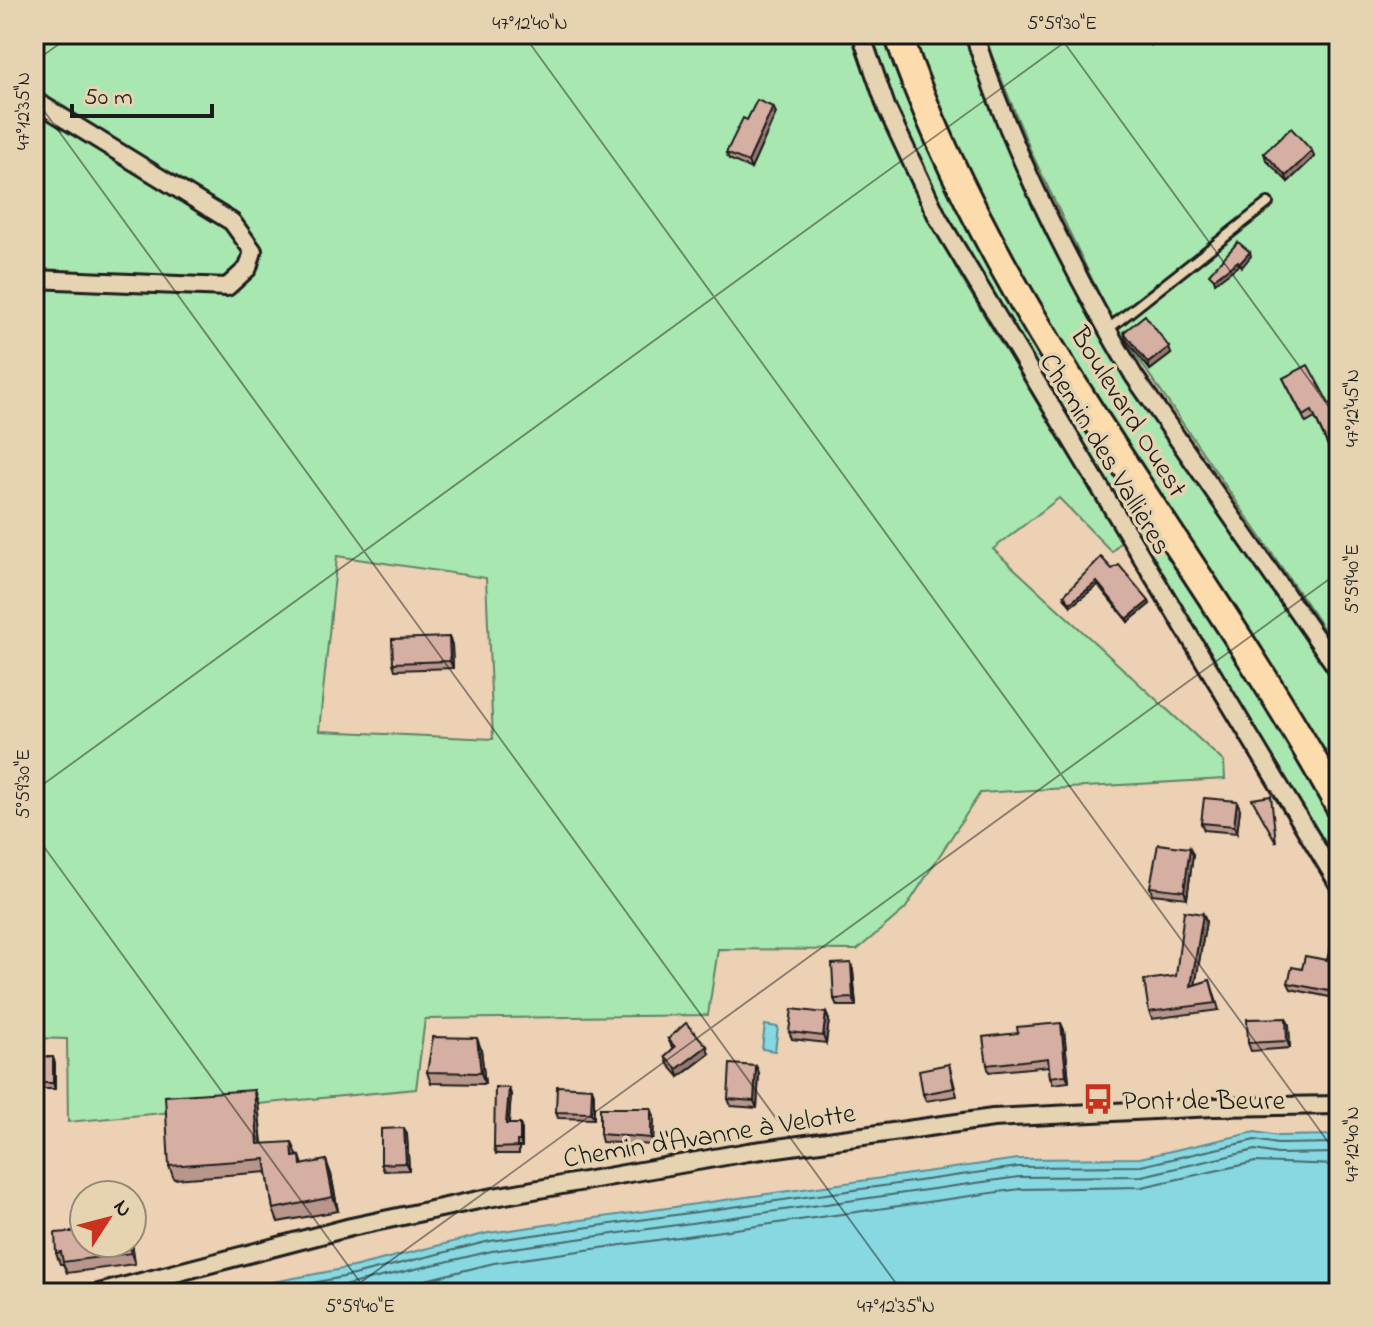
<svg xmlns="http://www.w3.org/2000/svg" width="1373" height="1327" font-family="'Indie Flower',sans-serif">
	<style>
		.green { fill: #a8e7af; stroke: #628266; stroke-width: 2; fill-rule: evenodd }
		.water { fill: #87d8e1; stroke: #5c8d92; stroke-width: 2 }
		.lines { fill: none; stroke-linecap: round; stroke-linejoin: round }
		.shore { stroke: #47676b; stroke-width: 2 }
		.service-casing { stroke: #1c1c1c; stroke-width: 14 }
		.minor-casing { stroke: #1c1c1c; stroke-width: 22 }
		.primary-casing { stroke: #1c1c1c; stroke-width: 32 }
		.service { stroke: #e6d3b1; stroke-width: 8 }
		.minor { stroke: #e6d3b1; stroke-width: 16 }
		.primary { stroke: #fcdcac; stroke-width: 26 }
		.wall { fill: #b8968c; stroke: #1c1c1c; stroke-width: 2 }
		.shaded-wall { fill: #967a72; stroke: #1c1c1c; stroke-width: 2 }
		.building { fill: #d6afa3; stroke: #1c1c1c; stroke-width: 2 }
		.ticks { fill: none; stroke: #1c1c1c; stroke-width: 2; stroke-opacity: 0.45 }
		.labels { text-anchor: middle; stroke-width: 7; stroke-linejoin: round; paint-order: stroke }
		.street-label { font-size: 28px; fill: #1c1c1c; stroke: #e6d3b1 }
		.poi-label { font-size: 28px; fill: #1c1c1c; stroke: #e6d3b1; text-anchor: start }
		.neatline { fill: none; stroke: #1c1c1c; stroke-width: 3 }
		.ticks-label { font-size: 20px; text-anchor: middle; fill: #1c1c1c }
	</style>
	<rect width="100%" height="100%" fill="#ecd1b5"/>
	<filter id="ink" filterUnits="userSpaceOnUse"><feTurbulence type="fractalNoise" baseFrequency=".0125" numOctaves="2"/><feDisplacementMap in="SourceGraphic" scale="16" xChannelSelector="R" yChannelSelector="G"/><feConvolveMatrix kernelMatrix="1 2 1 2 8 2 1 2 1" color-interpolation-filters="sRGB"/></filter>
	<g filter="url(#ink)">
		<g class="green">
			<path d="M34,34h822l24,82 79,158 162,267 -9,11 -53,-54 -66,51 231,213 1,17 -245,14 -75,116 -48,41 -139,-1 -10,66 -283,4 -9,70 -348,33 -1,-83 -33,-1zM337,556l149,22 7,161 -174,-8z"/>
			<polygon points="870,34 885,34 910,105 953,200 1013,311 1295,753 1339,831 1339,872 938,204 880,75"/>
			<path d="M913,34h53l51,129 83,173 239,350v96c-28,-52 -60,-101 -92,-150 -121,-192 -261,-381 -334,-598z"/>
			<polygon points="983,34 1339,34 1339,651 1111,319 1032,154"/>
		</g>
		<g class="water">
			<polygon points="765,1025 778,1027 775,1051 762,1049"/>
			<polygon points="1255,1132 1278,1136 1339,1135 1339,1293 215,1293 353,1267 488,1233 1018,1159 1140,1158"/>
		</g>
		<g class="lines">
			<g class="shore">
				<polyline points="259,1293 354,1275 490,1241 1018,1167 1141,1166 1255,1140 1277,1144 1339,1143"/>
				<polyline points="313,1293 492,1251 1019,1177 1142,1176 1255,1150 1277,1154 1339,1153"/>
				<polyline points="373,1293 494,1263 1020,1189 1142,1187 1255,1162 1339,1165"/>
			</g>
			<defs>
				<polyline id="service" points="1107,330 1268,203"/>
				<g id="minor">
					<polyline points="861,34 887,109 938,218 1339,885"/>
					<path d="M974,34c38,119 97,235 160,342l205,295"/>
					<polyline points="34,100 232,222 253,251 248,268 227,287 34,279"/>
					<polyline points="99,1293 351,1227 488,1198 748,1152 993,1118 1214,1107 1339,1105"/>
				</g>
				<path id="primary" d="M898,34c96,283 299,512 441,772"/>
			</defs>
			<use href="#service" class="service-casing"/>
			<use href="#minor" class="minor-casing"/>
			<use href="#primary" class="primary-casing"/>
			<use href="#service" class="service"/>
			<use href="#minor" class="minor"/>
			<use href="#primary" class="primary"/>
		</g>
		<g class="wall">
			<polygon points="1141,34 1164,34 1150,45"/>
			<polygon points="773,107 776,113 751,169 729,159 726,153 747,120"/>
			<polygon points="1312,151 1314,157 1288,182 1266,160 1264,153"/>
			<polygon points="1124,332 1171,354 1150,370 1126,339"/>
			<polygon points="1283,378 1339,422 1339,464 1337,465 1315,418 1306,423"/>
			<polygon points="1112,569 1150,604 1128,622 1098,585 1071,606 1065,599 1064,595"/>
			<polygon points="449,637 452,645 453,668 395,670 393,663"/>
			<polygon points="1240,809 1237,833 1204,830 1201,823"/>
			<polygon points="1193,855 1187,898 1152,894 1150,887"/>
			<polygon points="1203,914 1206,921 1195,985 1210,980 1219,1010 1152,1019 1149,1012 1176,976"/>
			<polygon points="1339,951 1339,999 1291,989 1288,983 1327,960"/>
			<polygon points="853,971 856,1006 837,1006 834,999"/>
			<polygon points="826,1013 829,1020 826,1043 792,1039 789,1032"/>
			<polygon points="1286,1018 1289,1025 1290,1048 1251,1051 1248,1043"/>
			<polygon points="1064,1030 1069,1082 1053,1084 1050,1077 1049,1066 989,1072 987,1065"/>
			<polygon points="668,1039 709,1054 679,1077 668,1064 665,1056 673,1049"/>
			<polygon points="481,1049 485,1084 431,1083 427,1072"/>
			<polygon points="34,1057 55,1063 55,1089 34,1089"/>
			<polygon points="949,1064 957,1096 926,1101 923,1094"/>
			<polygon points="756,1066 759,1073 757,1108 731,1106 728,1099"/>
			<polygon points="254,1090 258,1103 262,1143 300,1156 303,1165 331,1174 338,1211 278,1222 273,1209 267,1172 174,1179 169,1166"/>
			<polygon points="511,1094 509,1124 522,1130 522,1147 519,1147 519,1154 496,1154 494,1148"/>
			<polygon points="594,1094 594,1119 558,1118 556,1112"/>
			<polygon points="654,1116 653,1145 602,1142 600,1134"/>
			<polygon points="407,1135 409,1170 384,1171 381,1164"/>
			<polygon points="84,1243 132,1243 135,1264 67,1273 63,1264 60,1264 56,1253"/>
		</g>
		<g class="shaded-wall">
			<polygon points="1152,34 1164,34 1150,45 1148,37"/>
			<polygon points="773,107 776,113 751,169 748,162"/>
			<polygon points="1312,151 1314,157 1288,182 1286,176"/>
			<polygon points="1250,252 1251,256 1242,267 1240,263"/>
			<polygon points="1238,261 1239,265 1215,283 1214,279"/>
			<polygon points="1169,347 1171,354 1150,370 1148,363"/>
			<polygon points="1097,582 1098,585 1071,606 1070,603"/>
			<polygon points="1149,601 1150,604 1128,622 1127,619"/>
			<polygon points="449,637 452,645 453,668 450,661"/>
			<polygon points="1237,801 1240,809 1237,833 1234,826"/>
			<polygon points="1190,848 1193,855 1187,898 1184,891"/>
			<polygon points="1203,914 1206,921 1194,993 1191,986"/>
			<polygon points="851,963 853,971 856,1006 853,998"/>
			<polygon points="826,1013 829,1020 826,1043 823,1036"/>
			<polygon points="1286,1018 1289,1025 1290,1048 1287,1041"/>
			<polygon points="1061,1023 1064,1030 1069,1082 1066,1075"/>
			<polygon points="477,1038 481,1049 485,1084 481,1073"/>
			<polygon points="707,1046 709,1054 679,1077 677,1069"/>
			<polygon points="53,1057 55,1063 55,1089 53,1083"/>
			<polygon points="756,1066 759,1073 757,1108 754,1101"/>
			<polygon points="509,1088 511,1094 508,1130 506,1124"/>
			<polygon points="592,1088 594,1094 594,1119 591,1113"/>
			<polygon points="254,1090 258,1103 263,1157 258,1144"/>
			<polygon points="651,1108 654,1116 653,1145 651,1138"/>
			<polygon points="520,1124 522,1130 522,1147 520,1141"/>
			<polygon points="404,1128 407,1135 409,1170 406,1163"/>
			<polygon points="292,1142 297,1155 298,1170 293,1157"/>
			<polygon points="326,1160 331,1174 338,1211 333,1197"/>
			<polygon points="129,1243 132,1243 135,1264 131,1253"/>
		</g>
		<g class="building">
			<polygon points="757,100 773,107 748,162 726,153 743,118 747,120"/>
			<polygon points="1291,128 1312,151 1286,176 1264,153"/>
			<polygon points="1238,242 1250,252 1240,263 1238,261 1214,279 1209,274"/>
			<polygon points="1145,315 1169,347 1148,363 1124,332"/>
			<polygon points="1308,365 1339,422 1339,455 1334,458 1312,411 1303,416 1283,378"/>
			<polygon points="1101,557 1112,569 1119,565 1149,601 1127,619 1097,582 1070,603 1064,595"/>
			<polygon points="449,637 450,661 393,663 392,639"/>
			<polygon points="1271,796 1276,842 1252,799"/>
			<polygon points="1204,798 1237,801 1234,826 1201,823"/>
			<polygon points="1158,844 1190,848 1184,891 1150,887"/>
			<polygon points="1184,911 1203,914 1191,986 1210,980 1216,1003 1149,1012 1144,980 1176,976"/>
			<polygon points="1330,949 1339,951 1339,993 1288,983 1292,967 1302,969 1305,956 1327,960"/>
			<polygon points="851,963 853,998 834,999 832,964"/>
			<polygon points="792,1009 826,1013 823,1036 789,1032"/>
			<polygon points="1286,1018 1287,1041 1248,1043 1247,1019"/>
			<polygon points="686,1023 707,1046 677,1069 665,1056 675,1047 668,1039"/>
			<polygon points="1061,1023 1066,1075 1050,1077 1048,1058 987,1065 983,1037 1018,1033 1017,1027"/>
			<polygon points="433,1037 477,1038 481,1073 427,1072"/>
			<rect x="34" y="1057" width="19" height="26"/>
			<polygon points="730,1064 756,1066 754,1101 728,1099"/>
			<polygon points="949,1064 954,1088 923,1094 919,1070"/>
			<polygon points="557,1086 592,1088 591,1113 556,1112"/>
			<polygon points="495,1087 509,1088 506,1124 520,1124 520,1141 517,1141 517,1147 494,1148"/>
			<polygon points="254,1090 258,1144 292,1142 293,1157 300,1156 301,1165 326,1160 333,1197 273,1209 265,1159 169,1166 165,1096"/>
			<polygon points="600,1108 651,1108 651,1138 600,1134"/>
			<polygon points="404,1128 406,1163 381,1164 381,1129"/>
			<polygon points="84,1231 84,1243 129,1243 131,1253 63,1262 61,1252 56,1253 55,1233"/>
		</g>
	</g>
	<path class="ticks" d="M523,34l816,1123M1058,34l281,387M34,62l39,-28M34,97l869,1196M34,791l1042,-757M34,833l334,460M346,1293l993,-721"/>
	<defs>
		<symbol id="bus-bare" viewBox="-9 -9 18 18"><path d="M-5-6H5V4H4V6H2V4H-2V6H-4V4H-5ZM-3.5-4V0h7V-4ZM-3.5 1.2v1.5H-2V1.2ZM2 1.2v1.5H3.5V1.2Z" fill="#c8321e" stroke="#e6d3b1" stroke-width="2.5" paint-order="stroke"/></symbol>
	</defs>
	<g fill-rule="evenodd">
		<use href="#bus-bare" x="1076" y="1077" width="44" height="44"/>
	</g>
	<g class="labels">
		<g class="street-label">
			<text transform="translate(1130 411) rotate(58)" y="10">Boulevard Ouest</text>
			<text transform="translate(1107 453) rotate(59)" y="10">Chemin des Vallières</text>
			<text transform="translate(709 1134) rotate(-9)" y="10">Chemin d'Avanne à Velotte</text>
		</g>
		<g class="poi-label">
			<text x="1122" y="1109">Pont de Beure</text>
		</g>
	</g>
	<rect width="1373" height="1327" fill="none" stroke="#e6d3b1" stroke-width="88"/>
	<g transform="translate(108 1219) rotate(54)"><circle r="38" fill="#e6d3b1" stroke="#958a75" stroke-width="2"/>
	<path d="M0-6L14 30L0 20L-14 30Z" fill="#c8321e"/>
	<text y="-12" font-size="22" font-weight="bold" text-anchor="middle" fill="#1c1c1c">N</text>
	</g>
	<path d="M72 104v12h140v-12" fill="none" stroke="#1c1c1c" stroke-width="4"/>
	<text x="84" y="104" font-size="24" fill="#1c1c1c" stroke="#e6d3b1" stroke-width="6" paint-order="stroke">50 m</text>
	<rect x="44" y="44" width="1285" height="1239" class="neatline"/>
	<g class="ticks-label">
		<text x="530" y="29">47°12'40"N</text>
		<text x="1062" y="29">5°59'30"E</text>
		<text transform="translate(22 111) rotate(-90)" y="7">47°12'35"N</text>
		<text transform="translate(1351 408) rotate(-90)" y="7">47°12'45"N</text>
		<text transform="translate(1351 579) rotate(-90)" y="7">5°59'40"E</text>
		<text transform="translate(22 784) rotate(-90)" y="7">5°59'30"E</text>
		<text transform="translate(1351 1144) rotate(-90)" y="7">47°12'40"N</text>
		<text x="360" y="1312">5°59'40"E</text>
		<text x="896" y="1312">47°12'35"N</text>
	</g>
</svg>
